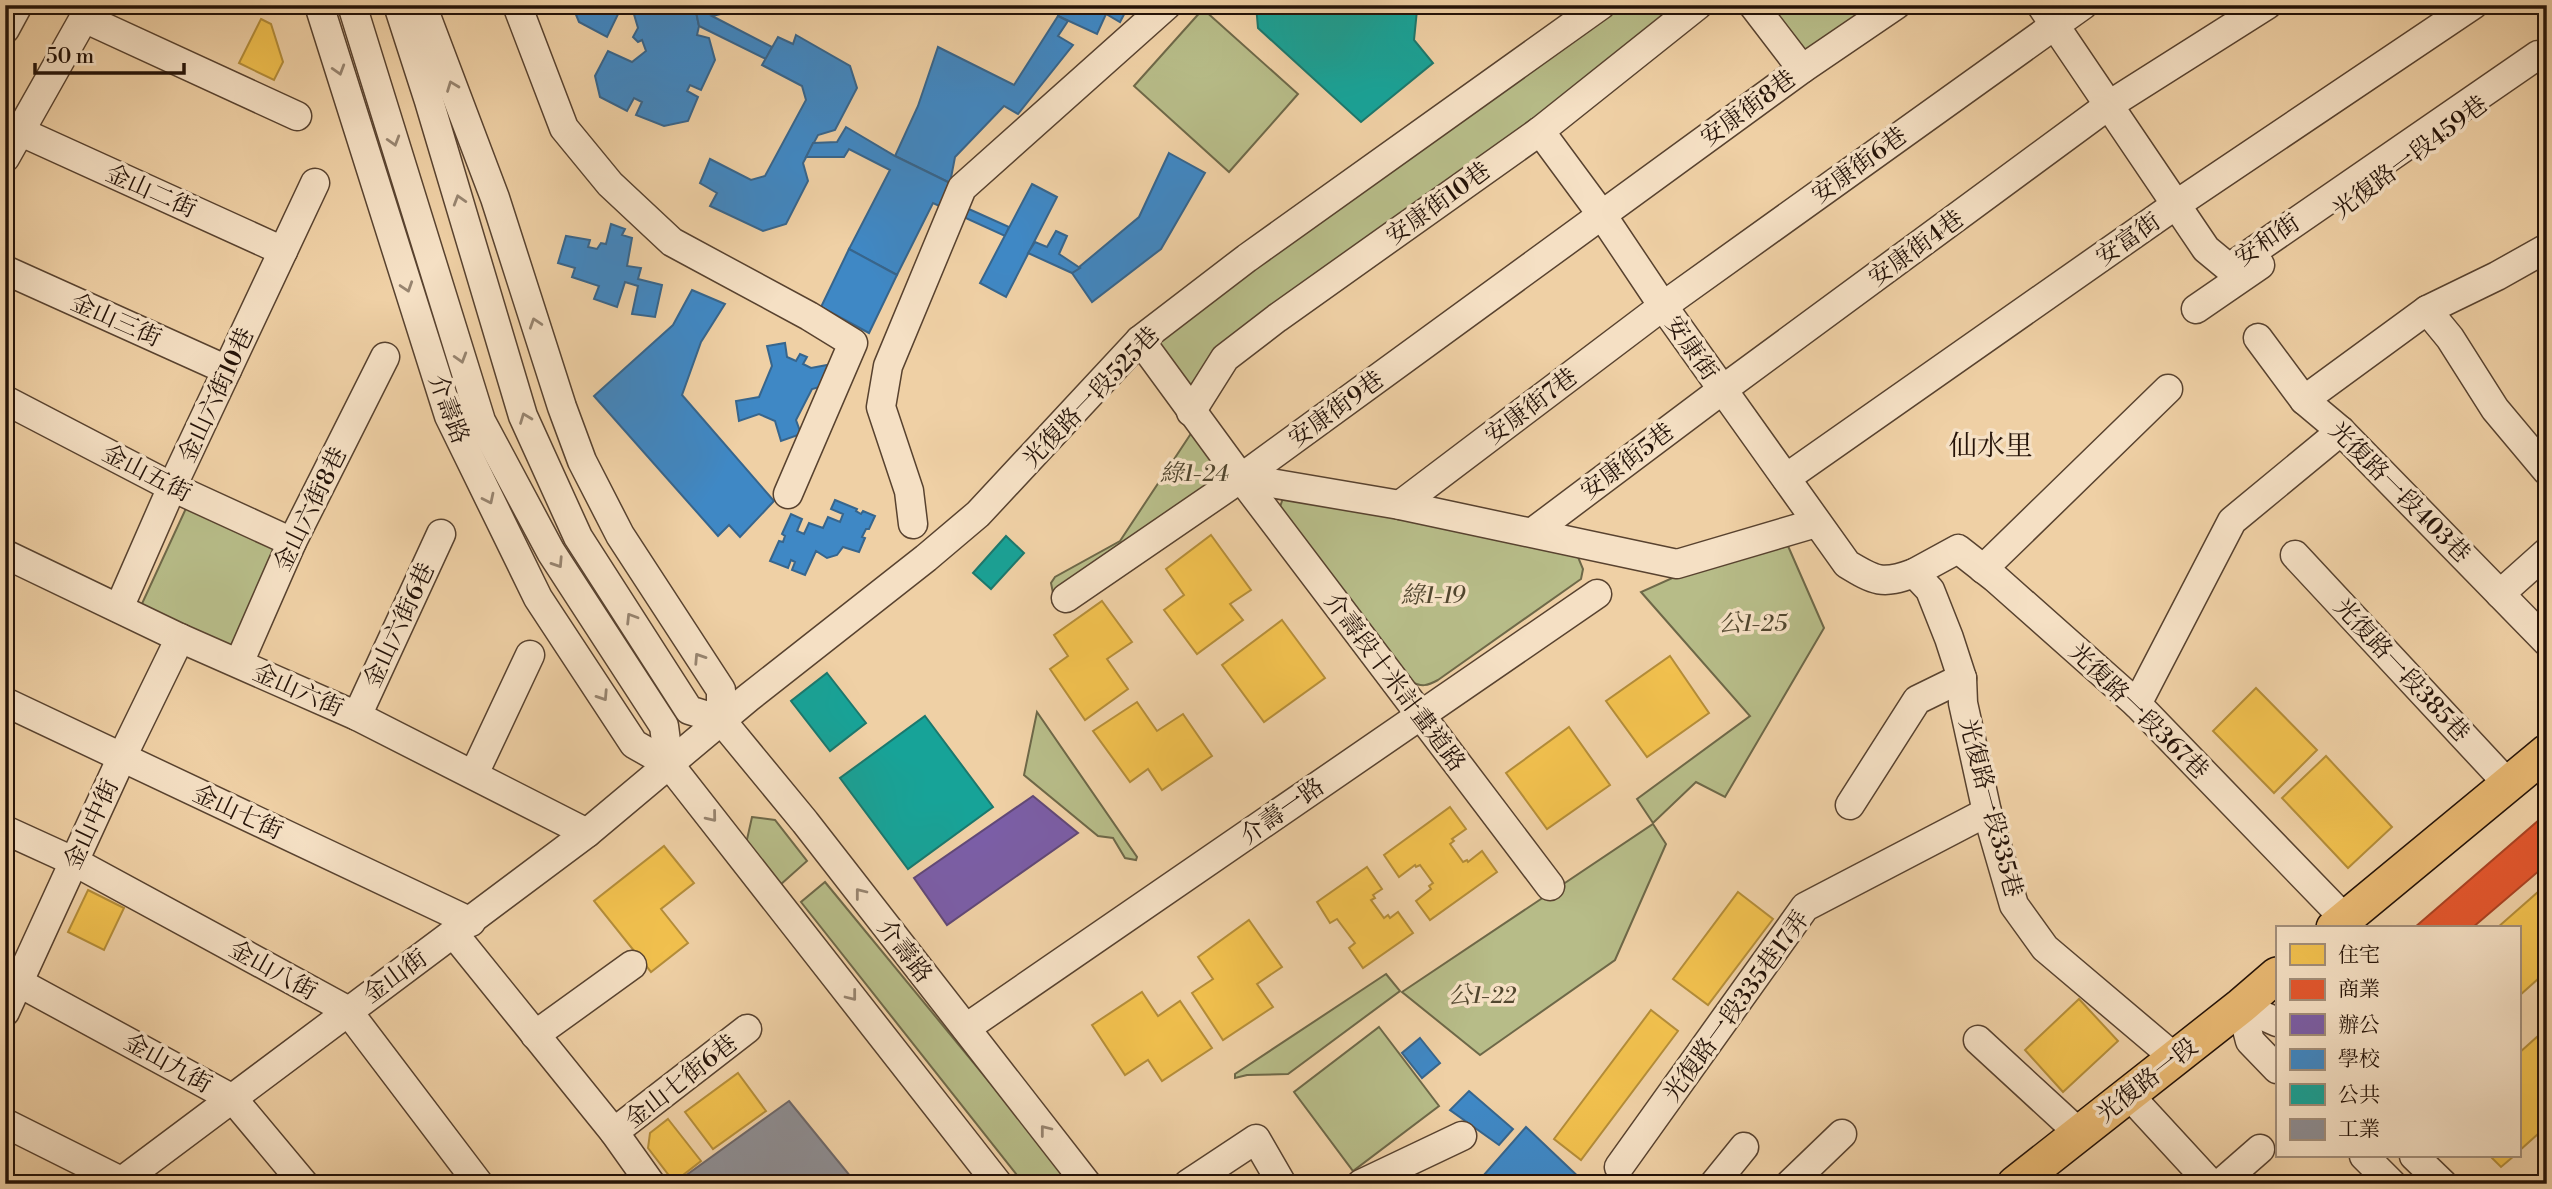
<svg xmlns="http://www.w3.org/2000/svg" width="2552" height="1189" font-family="'Libre Bodoni','Noto Serif TC',serif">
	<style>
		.green { fill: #b7bc88; stroke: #6e6848; stroke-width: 2 }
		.homes { fill: #f2c14e; stroke: #b48d39; stroke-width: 2 }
		.shops { fill: #e4572e; stroke: #ab4323; stroke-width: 2 }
		.offices { fill: #7b5ea7; stroke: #614877; stroke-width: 2 }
		.schools { fill: #3f88c5; stroke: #37658c; stroke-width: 2 }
		.public { fill: #17a398; stroke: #1b786d; stroke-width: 2 }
		.industry { fill: #8d8d92; stroke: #6e6869; stroke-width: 2 }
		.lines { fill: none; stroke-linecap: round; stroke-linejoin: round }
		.minor-casing { stroke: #58422f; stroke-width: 31 }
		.major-casing { stroke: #251308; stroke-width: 38 }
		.minor { stroke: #f5e0c4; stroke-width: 28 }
		.major { stroke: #e8b872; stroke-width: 35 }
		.oneway { stroke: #97846f }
		.labels { text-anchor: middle; stroke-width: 7; stroke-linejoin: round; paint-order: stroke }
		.street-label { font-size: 24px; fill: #251308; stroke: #f5e0c4 }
		.park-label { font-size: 24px; font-style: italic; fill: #51462e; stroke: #f5e0c4 }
		.quarter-label { font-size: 28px; fill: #251308; stroke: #f5e0c4 }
	</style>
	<rect width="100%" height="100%" fill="#efd0a5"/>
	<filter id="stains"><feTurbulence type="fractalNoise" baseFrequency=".00286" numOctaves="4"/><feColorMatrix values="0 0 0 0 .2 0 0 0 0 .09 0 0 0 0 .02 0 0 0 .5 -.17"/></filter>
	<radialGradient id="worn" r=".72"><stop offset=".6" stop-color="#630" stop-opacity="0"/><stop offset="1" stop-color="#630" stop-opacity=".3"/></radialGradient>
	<g class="green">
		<polygon points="1613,5 1686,5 1194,400 1148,343"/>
		<polygon points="1761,5 1878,5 1801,56"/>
		<polygon points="1203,9 1298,94 1229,172 1134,86"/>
		<polygon points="1194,429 1223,471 1221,484 1056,594 1053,593 1051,583 1055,577 1120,541"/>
		<path d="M1288,493l290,64 5,12 -2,10 -143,101c-11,6 -16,7 -27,2l-131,-175 3,-9z"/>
		<polygon points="188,504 284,548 236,652 140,608"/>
		<polygon points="1788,546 1824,628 1725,797 1696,782 1653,823 1637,799 1750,716 1641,592 1679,575"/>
		<polygon points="1037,712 1137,857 1136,860 1125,858 1113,838 1098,836 1024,775"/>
		<polygon points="752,817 775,820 807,861 780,885 746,844"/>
		<polygon points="1653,824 1666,844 1615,960 1480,1055 1402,992"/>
		<polygon points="825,882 1073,1184 1024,1184 801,902"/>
		<polygon points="1386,974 1400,991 1288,1074 1247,1075 1235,1078 1235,1074"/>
		<polygon points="1379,1027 1439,1106 1353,1171 1294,1092"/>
	</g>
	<g class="homes">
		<polygon points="261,19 271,24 283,62 274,80 239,63"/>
		<polygon points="1211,535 1251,590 1230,604 1243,620 1197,654 1164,610 1184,595 1166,569"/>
		<polygon points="1102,601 1132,642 1107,659 1128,689 1085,720 1050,669 1068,656 1054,635"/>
		<polygon points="1282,620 1325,678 1264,722 1222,665"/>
		<polygon points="1670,656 1709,713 1647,757 1606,701"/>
		<polygon points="2256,688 2317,750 2274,793 2213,731"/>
		<polygon points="1137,702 1157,731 1183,714 1212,756 1162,790 1148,769 1130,782 1093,731"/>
		<polygon points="1569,727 1610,785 1547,829 1506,773"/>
		<polygon points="2326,756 2392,827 2348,868 2282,798"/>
		<polygon points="1450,807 1466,829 1452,839 1454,841 1450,844 1463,862 1467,860 1468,862 1482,851 1497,872 1430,920 1416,901 1431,889 1429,886 1433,883 1420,865 1416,867 1415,865 1399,877 1384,855"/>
		<polygon points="664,846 694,883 661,909 688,943 651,972 594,901"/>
		<polygon points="1367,867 1382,889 1373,895 1375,898 1371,900 1384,918 1388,915 1390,918 1398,912 1413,933 1363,968 1349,948 1355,943 1337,919 1330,923 1317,902"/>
		<polygon points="2547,884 2547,971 2519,996 2519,928 2497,928"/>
		<polygon points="88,890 124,908 104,950 68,932"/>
		<polygon points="1738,892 1773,919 1708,1005 1673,979"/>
		<polygon points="1249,920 1282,967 1257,984 1273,1007 1223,1040 1192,993 1213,979 1198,957"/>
		<polygon points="1142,992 1158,1016 1180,1001 1212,1048 1162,1081 1148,1060 1125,1075 1092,1025"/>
		<polygon points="2079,999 2118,1041 2063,1092 2025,1050"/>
		<polygon points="1651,1010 1678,1031 1581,1160 1554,1139"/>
		<polygon points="2547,1028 2547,1126 2519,1151 2519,1053"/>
		<polygon points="738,1073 766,1111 713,1149 685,1112"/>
		<polygon points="668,1119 701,1161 674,1182 648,1148 650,1133"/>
		<polygon points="2490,1156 2514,1156 2501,1167"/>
	</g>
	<polygon class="shops" points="2547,813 2547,864 2472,928 2414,928"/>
	<polygon class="offices" points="1033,796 1078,833 947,925 914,878"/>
	<g class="schools">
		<polygon points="572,5 695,7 699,26 697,35 709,38 715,60 701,90 690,85 687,91 698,97 688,121 664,126 636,115 642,102 634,98 627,111 600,97 595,76 608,51 632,62 646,51 642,40 638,42 633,37 638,28 633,11 620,10 607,37 579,22"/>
		<polygon points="699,5 759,5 712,16 772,47 766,59 699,26 695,7"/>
		<polygon points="1064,5 1129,5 1120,22 1106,14 1097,34 1058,16"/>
		<polygon points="1058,16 1068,21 1058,36 1073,45 1018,114 1004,106 955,157 950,183 895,156 918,106 938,47 1014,85"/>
		<polygon points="796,35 850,66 857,88 835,130 818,135 803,163 808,181 786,224 763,231 710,206 717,193 700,183 710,159 751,180 765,176 806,100 802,86 762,65 778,37 793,44"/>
		<polygon points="846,127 895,156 950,183 951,201 1009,227 1005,236 933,203 897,275 849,249 890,170 849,149 844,157 806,157 813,143 837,142"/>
		<polygon points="1169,153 1205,173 1161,249 1092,302 1072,273 1139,217"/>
		<polygon points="1032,184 1057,197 1006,297 980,283"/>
		<polygon points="611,224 625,229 622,235 632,238 627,266 641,268 638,279 662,285 655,317 632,314 638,286 625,282 617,307 594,299 599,286 572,277 575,268 558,263 566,236 590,240 588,247 597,249 601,243 606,244"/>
		<polygon points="1056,231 1067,236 1059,254 1080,268 1072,273 1028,253 1035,242 1047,247"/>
		<polygon points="849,249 897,275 869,333 821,307"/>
		<polygon points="692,290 725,304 701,342 682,395 774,501 740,537 729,525 718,536 594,396 673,325"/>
		<polygon points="785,343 787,357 796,361 800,354 807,357 803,364 811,368 827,365 827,385 812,389 796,420 801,434 781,441 775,421 759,414 739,421 736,401 759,397 772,366 767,346"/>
		<polygon points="835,500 857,509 856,511 861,514 863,511 875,516 869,529 866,529 862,537 865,538 859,552 843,547 837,555 827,558 816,551 805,575 792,570 795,562 791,560 788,568 770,561 779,541 783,542 785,536 782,534 791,514 802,519 797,531 804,534 809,523 823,528 828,517 840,522 843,514 831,509"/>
		<polygon points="1420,1038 1440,1063 1422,1078 1402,1053"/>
		<polygon points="1469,1091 1513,1129 1499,1145 1450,1110"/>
		<polygon points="1526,1127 1585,1183 1584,1184 1476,1184"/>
	</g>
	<g class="public">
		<polygon points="1256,5 1396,5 1417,10 1414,40 1433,63 1361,122 1258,28"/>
		<polygon points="1006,536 1024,553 991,589 973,573"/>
		<polygon points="827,673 866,723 830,751 791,701"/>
		<polygon points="925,716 993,807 908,869 840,778"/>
	</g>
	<polygon class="industry" points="789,1101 851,1177 841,1184 674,1184"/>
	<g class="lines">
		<defs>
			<g id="minor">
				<polyline points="91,5 84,18 297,116"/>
				<polyline points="319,5 449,416 538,598 634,744 669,764 998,1184"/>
				<polyline points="352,5 481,421 551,552 664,726 669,764"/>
				<polyline points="398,5 429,101 523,416 578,537 689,710 721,720 805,822 1087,1184"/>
				<polyline points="422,5 495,198 562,407 582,461 620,535 721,690 721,720"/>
				<polyline points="517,5 564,128 610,184 672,242 809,316 853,343 788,494"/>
				<polyline points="1753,5 1802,69"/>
				<polyline points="2041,5 2206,249 2229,268 2538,55"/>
				<polyline points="5,29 18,5"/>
				<polyline points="19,131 283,251"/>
				<path d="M1540,131l62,84 61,91 184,258c28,17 35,21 67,9l16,17 19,48 13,40 1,25 24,109 27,93 31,43 130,110"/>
				<polyline points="5,158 84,18"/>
				<polyline points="5,270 227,370"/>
				<polyline points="2196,309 2260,265"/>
				<polyline points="2427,310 2450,338 2495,409 2547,471"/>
				<polyline points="2258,338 2304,400 2341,431 2547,642"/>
				<polyline points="1140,340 1241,478 1400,505 1677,564 1816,523"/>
				<polyline points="5,400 172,487 292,542"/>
				<polyline points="2304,400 2427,310 2497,276 2547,248"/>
				<polyline points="1191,412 1225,358 1277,318 1540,131 1698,5"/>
				<polyline points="1241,478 1550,886"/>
				<polyline points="1786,478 2177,204 2473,5"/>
				<polyline points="1400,505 1663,306 2083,5"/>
				<polyline points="913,524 909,491 881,407 888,366 962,188 1167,5"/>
				<polyline points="1533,532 1722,390 2109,105 2267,5"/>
				<polyline points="5,554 180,638 357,716 587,833"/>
				<polyline points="2295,555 2509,785"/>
				<polyline points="1983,569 2168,389"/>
				<polyline points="1914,573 1958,549 1995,578 2137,704 2345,919"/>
				<polyline points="2500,594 2547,552"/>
				<polyline points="1066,598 1241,478 1802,69 1896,5"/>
				<polyline points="119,608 172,487 315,183"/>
				<polyline points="239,663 292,542 385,357"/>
				<polyline points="5,702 471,922"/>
				<polyline points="2137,704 2232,521 2341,431"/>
				<polyline points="357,716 441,534"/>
				<polyline points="474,774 530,655"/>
				<polyline points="1850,805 1917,700 1962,678"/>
				<polyline points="5,830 73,861 347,1010 479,1184"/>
				<polyline points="454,934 614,1132 651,1184"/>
				<polyline points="5,975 233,1099 304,1184"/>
				<polyline points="2241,1006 2250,1041 2277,1069"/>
				<polyline points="2241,1006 2277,1022"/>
				<polyline points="5,1012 122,757 180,638"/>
				<polyline points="966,1028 1597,594"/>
				<polyline points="535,1035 632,965"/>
				<polyline points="1978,1040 2079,1133"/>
				<polyline points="2129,1095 2211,1184"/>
				<polyline points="5,1123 121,1181"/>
				<polyline points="614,1132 747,1029"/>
				<polyline points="2364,1156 2392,1184"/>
				<polyline points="2414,1156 2443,1184"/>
				<polyline points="1619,1167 1805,907 1987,812"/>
				<polyline points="118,1184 587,833 748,698 926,558 978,514 1140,340 1247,258 1601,5"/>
				<polyline points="1188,1184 1256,1139 1282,1184"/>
				<polyline points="1361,1184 1462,1136"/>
				<polyline points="1714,1184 1744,1147"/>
				<polyline points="1790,1184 1842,1134"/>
				<polyline points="2220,1184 2260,1149"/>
			</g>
			<g id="major">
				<polyline points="2334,928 2547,752"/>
				<polyline points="2015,1184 2241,1006 2277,975"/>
			</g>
		</defs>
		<use href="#minor" class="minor-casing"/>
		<use href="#major" class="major-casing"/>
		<use href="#minor" class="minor"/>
		<use href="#major" class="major"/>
	</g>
	<defs><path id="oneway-chevron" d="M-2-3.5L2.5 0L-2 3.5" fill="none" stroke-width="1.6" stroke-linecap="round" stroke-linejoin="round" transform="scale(1.75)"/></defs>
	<g class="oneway">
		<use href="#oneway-chevron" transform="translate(339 70) rotate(73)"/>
		<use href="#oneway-chevron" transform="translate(452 86) rotate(-111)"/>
		<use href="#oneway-chevron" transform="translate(394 141) rotate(73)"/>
		<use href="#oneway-chevron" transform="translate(459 200) rotate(-107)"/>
		<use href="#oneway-chevron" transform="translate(407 287) rotate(72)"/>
		<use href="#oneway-chevron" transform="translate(535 323) rotate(-108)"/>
		<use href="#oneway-chevron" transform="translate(461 358) rotate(73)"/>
		<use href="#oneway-chevron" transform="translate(525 418) rotate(-111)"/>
		<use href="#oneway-chevron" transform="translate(489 499) rotate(64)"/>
		<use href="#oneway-chevron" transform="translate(558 563) rotate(57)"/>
		<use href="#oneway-chevron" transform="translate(631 618) rotate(-122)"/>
		<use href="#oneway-chevron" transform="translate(699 658) rotate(-123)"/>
		<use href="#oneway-chevron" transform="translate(603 696) rotate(57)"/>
		<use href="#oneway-chevron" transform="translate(712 817) rotate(51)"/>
		<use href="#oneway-chevron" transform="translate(860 893) rotate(-128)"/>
		<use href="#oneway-chevron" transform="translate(852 996) rotate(52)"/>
		<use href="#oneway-chevron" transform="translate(1045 1130) rotate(-128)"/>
	</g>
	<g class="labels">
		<g class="street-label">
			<text transform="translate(1748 108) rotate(-36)" y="8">安康街8巷</text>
			<text transform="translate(2410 157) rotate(-37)" y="8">光復路一段459巷</text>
			<text transform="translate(1859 165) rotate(-36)" y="8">安康街6巷</text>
			<text transform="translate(151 191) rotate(24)" y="8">金山二街</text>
			<text transform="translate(1438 203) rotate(-36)" y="8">安康街10巷</text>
			<text transform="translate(2128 239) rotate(-35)" y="8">安富街</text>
			<text transform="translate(2267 240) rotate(-34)" y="8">安和街</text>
			<text transform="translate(1916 248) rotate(-36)" y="8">安康街4巷</text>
			<text transform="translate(116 320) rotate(24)" y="8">金山三街</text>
			<text transform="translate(1692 348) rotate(55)" y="8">安康街</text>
			<text transform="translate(216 395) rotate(-65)" y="8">金山六街10巷</text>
			<text transform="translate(1091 397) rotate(-46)" y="8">光復路一段525巷</text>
			<text transform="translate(1531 406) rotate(-37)" y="8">安康街7巷</text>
			<text transform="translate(449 409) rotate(69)" y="8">介壽路</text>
			<text transform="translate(1336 409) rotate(-36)" y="8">安康街9巷</text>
			<text transform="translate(1627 461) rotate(-37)" y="8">安康街5巷</text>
			<text transform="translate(147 473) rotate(27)" y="8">金山五街</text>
			<text transform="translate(2400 492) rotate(45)" y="8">光復路一段403巷</text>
			<text transform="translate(310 509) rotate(-64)" y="8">金山六街8巷</text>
			<text transform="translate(399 625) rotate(-65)" y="8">金山六街6巷</text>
			<text transform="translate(2402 670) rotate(47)" y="8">光復路一段385巷</text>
			<text transform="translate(1395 682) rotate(53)" y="8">介壽段十米計畫道路</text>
			<text transform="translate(298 690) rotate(24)" y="8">金山六街</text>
			<text transform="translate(2139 711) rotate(44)" y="8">光復路一段367巷</text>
			<text transform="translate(1991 808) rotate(75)" y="8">光復路一段335巷</text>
			<text transform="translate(1282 811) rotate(-35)" y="8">介壽一路</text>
			<text transform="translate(238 812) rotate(25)" y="8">金山七街</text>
			<text transform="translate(91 824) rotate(-65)" y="8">金山中街</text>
			<text transform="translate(905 951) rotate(52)" y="8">介壽路</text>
			<text transform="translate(273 970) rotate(29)" y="8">金山八街</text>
			<text transform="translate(395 976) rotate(-36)" y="8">金山街</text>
			<text transform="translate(1736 1006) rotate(-54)" y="8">光復路一段335巷17弄</text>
			<text transform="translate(168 1063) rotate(29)" y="8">金山九街</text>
			<text transform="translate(2147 1080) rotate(-38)" y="8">光復路一段</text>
			<text transform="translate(681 1081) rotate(-38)" y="8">金山七街6巷</text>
		</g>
		<g class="park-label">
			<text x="1194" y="481">綠1-24</text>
			<text x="1433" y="603">綠1-19</text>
			<text x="1753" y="631">公1-25</text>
			<text x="1482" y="1003">公1-22</text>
		</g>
		<g class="quarter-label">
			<text x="1991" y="455">仙水里</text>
		</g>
	</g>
	<rect width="2552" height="1189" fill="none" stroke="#efd0a5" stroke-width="28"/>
	<rect x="7" y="7" width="2538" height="1175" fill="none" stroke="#251308" stroke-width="3.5"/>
	<rect x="14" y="14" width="2524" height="1161" fill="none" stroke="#251308" stroke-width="2"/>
	<rect x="2276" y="926" width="245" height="231" fill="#f5e0c4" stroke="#a28e79" stroke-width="2"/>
	<rect x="2290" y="944" width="35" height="21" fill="#f2c14e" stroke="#a28e79" stroke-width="2"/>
	<text x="2338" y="962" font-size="21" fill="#251308">住宅</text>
	<rect x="2290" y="979" width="35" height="21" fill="#e4572e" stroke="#a28e79" stroke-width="2"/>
	<text x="2338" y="996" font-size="21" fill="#251308">商業</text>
	<rect x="2290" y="1014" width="35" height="21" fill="#7b5ea7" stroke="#a28e79" stroke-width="2"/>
	<text x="2338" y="1032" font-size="21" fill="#251308">辦公</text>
	<rect x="2290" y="1049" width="35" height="21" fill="#3f88c5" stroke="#a28e79" stroke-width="2"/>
	<text x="2338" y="1066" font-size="21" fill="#251308">學校</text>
	<rect x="2290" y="1084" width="35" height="21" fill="#17a398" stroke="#a28e79" stroke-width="2"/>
	<text x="2338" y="1102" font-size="21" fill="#251308">公共</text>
	<rect x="2290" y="1119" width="35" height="21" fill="#8d8d92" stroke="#a28e79" stroke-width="2"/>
	<text x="2338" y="1136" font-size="21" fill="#251308">工業</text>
	<path d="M35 63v10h149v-10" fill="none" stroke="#251308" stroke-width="3.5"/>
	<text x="46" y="63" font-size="21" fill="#251308" stroke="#f5e0c4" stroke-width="5" paint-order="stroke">50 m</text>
	<rect width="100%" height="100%" filter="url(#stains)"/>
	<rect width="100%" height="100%" fill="url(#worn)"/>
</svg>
